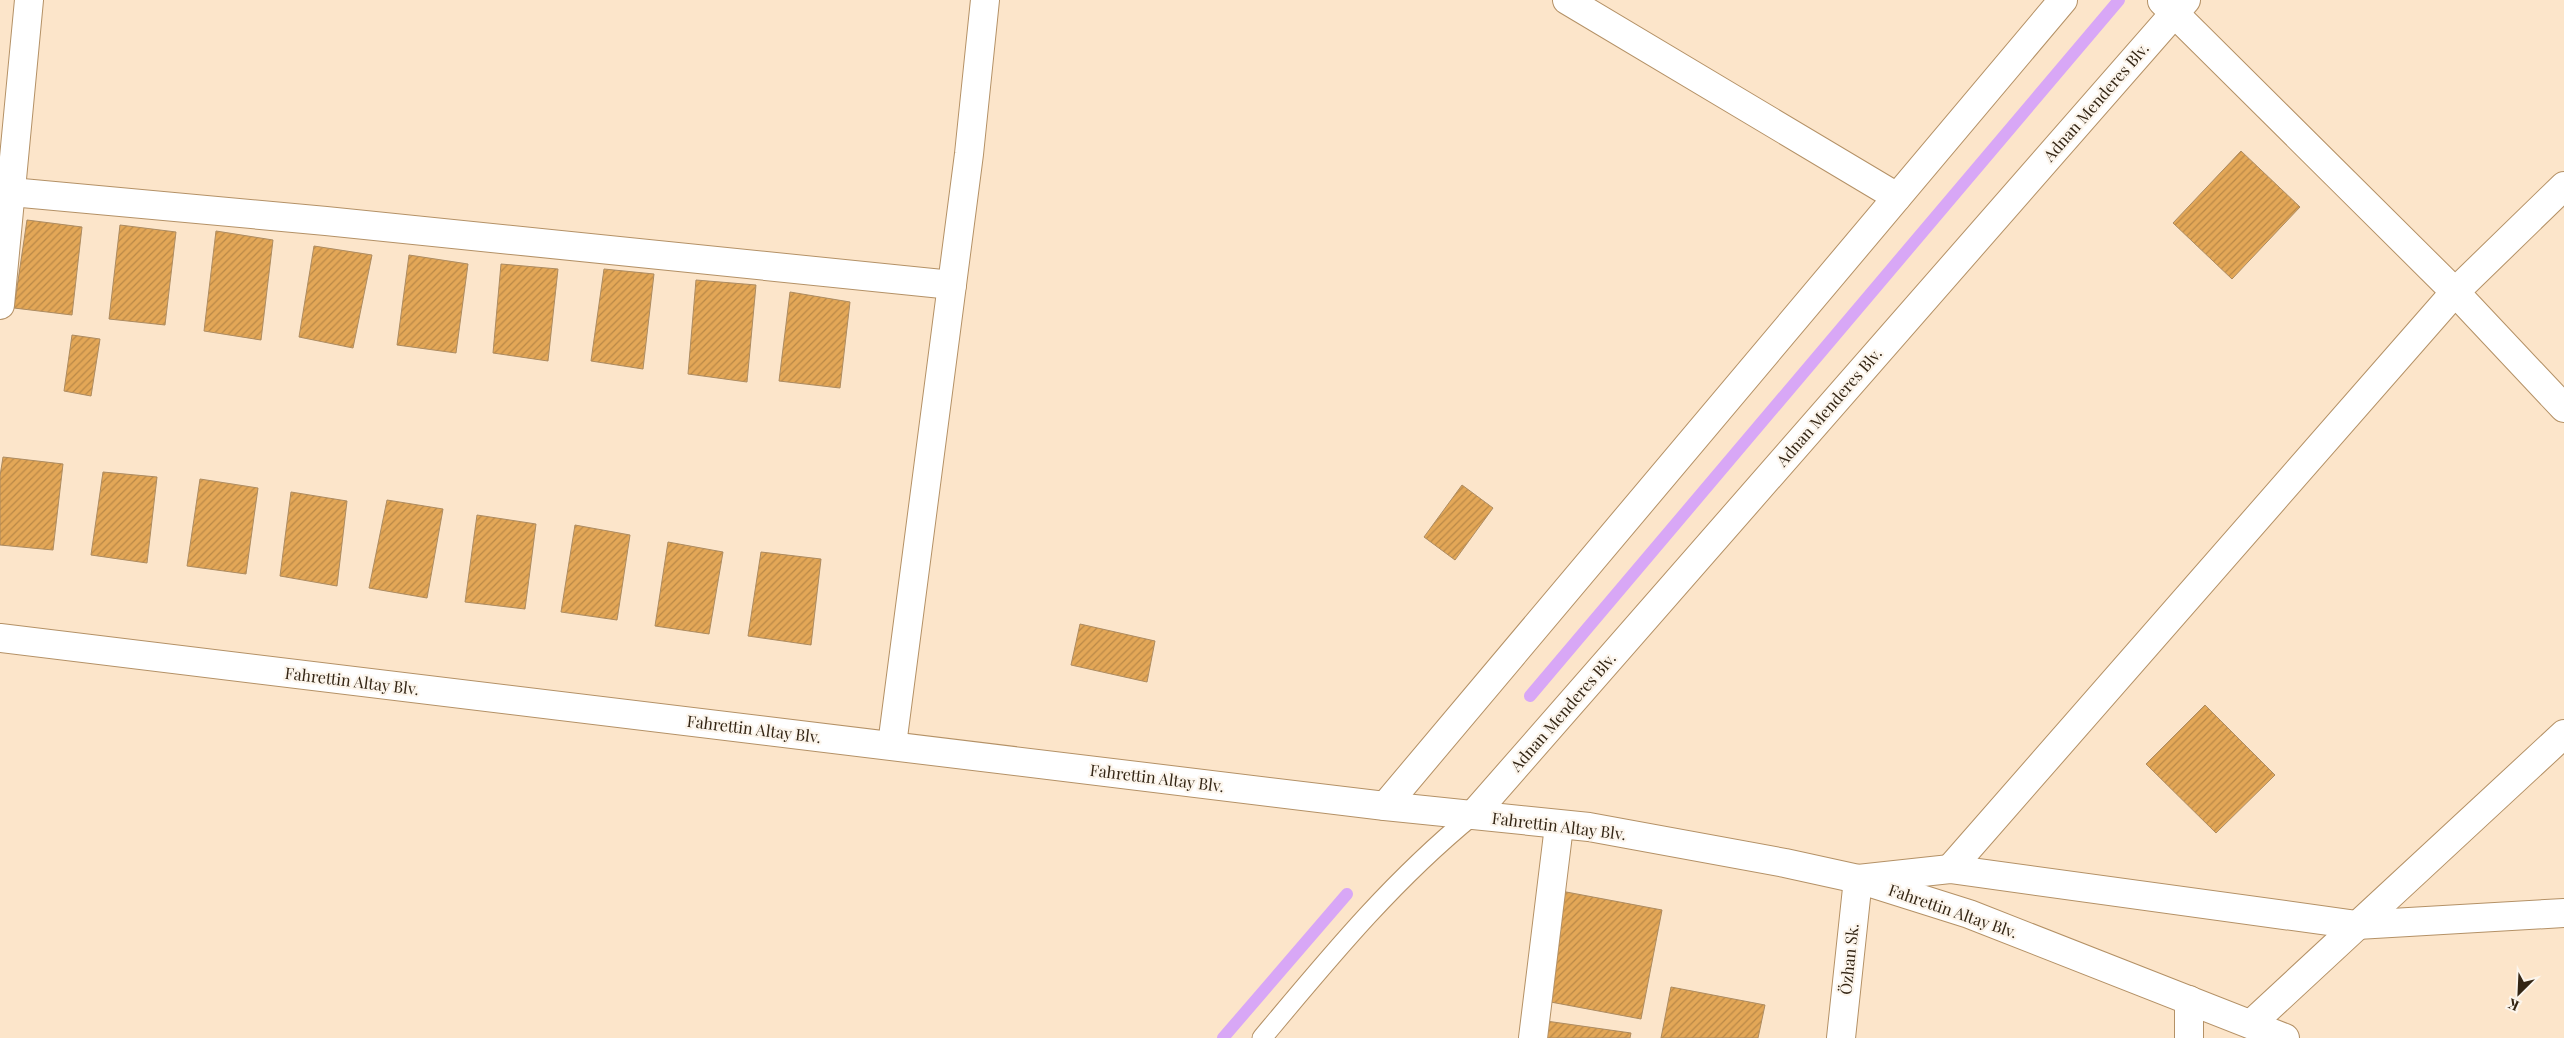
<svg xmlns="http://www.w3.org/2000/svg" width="2564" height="1038" font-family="'Playfair Display',serif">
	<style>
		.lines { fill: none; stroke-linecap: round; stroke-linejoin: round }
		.stream { stroke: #d8a7f6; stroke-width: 12 }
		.building { fill: url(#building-hatch); stroke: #ad8b60 }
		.service-casing { stroke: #b49166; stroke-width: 21 }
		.minor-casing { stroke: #b49166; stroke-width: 30 }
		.tertiary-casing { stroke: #b49166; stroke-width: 30 }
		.service { stroke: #fff; stroke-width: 19 }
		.minor { stroke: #fff; stroke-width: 28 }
		.tertiary { stroke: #fff; stroke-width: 28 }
		.labels { text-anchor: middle; stroke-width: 4.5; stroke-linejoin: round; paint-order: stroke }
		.street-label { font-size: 16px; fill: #332514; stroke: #fcf5ec }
	</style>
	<defs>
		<pattern id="building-hatch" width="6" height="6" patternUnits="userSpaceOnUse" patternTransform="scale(1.25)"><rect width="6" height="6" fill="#e3a757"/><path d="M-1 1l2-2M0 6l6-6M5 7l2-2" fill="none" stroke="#b98847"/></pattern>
	</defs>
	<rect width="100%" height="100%" fill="#fce5ca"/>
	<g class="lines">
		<g class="stream">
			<polyline points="1530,696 2119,0"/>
			<polyline points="1223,1038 1347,894"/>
		</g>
	</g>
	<g class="building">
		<polygon points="2241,151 2300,207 2232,279 2173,223"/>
		<polygon points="27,220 82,227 72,315 14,308"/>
		<polygon points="120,225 176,232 165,325 109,319"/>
		<polygon points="216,231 273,240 261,340 204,331"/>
		<polygon points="314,246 372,255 353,348 299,337"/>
		<polygon points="409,255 468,264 456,353 397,345"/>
		<polygon points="501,264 558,269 548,361 493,353"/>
		<polygon points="604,269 654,274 643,369 591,361"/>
		<polygon points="696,280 756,285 747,382 688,374"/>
		<polygon points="790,292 850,302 840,388 779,381"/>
		<polygon points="72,335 100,339 91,396 64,391"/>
		<polygon points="3,457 63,464 53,550 0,545 0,476"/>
		<polygon points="103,472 157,477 147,563 91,555"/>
		<polygon points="200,479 258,488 246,574 187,566"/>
		<polygon points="1462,485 1493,508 1455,560 1424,537"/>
		<polygon points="291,492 347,501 337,586 280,576"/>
		<polygon points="387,500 443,509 427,598 369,588"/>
		<polygon points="477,515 536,524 525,609 465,602"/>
		<polygon points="575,525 630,535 617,620 561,612"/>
		<polygon points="668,542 723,552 709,634 655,626"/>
		<polygon points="761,552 821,559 811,645 748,636"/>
		<polygon points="1080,624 1155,641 1147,682 1071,665"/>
		<polygon points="2205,705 2275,775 2216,833 2146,764"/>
		<polygon points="1561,891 1662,910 1641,1019 1540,1000"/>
		<polygon points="1671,987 1765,1005 1758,1038 1661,1038"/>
		<polygon points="1539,1020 1631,1033 1630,1038 1537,1038"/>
	</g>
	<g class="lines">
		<defs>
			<path id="service" d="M1262,1038c67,-80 130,-157 211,-223"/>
			<g id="minor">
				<polyline points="1567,0 1897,197"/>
				<polyline points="2162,1 2455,292 2564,408"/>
				<polyline points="11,192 326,221 952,285"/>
				<polyline points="0,305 29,0"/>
				<polyline points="892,745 969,154 985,0"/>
				<polyline points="1385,806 2063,0"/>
				<polyline points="1473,815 2186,0"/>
				<polyline points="1950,869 2455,292 2564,186"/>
				<polyline points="2251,1024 2564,734"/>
				<polyline points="1533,1038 1559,826"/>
				<polyline points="1841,1038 1858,879 1950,869 2357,925 2564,913"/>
				<polyline points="2189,1038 2189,1000"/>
			</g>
			<polyline id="tertiary" points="0,638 1385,806 1589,827 1785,863 1858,879 1969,914 2285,1038"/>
		</defs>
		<use href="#service" class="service-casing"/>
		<use href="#minor" class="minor-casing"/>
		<use href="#tertiary" class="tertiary-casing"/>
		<use href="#service" class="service"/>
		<use href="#minor" class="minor"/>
		<use href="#tertiary" class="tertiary"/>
	</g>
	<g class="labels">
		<g class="street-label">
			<text transform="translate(2096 102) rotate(-49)" y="6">Adnan Menderes Blv.</text>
			<text transform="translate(1829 407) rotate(-49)" y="6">Adnan Menderes Blv.</text>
			<text transform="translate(352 681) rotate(7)" y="6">Fahrettin Altay Blv.</text>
			<text transform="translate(1563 712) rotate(-49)" y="6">Adnan Menderes Blv.</text>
			<text transform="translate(754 729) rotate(7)" y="6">Fahrettin Altay Blv.</text>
			<text transform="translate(1157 778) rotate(7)" y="6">Fahrettin Altay Blv.</text>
			<text transform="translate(1559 826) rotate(7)" y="6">Fahrettin Altay Blv.</text>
			<text transform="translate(1953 911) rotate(19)" y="6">Fahrettin Altay Blv.</text>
			<text transform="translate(1849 959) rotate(-84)" y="6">Özhan Sk.</text>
		</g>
	</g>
	<g transform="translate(2519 993) rotate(204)" stroke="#fcf5ec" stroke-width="4" paint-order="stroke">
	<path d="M0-4L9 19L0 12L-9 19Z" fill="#332514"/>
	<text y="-8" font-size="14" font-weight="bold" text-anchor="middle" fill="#332514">K</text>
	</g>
</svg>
